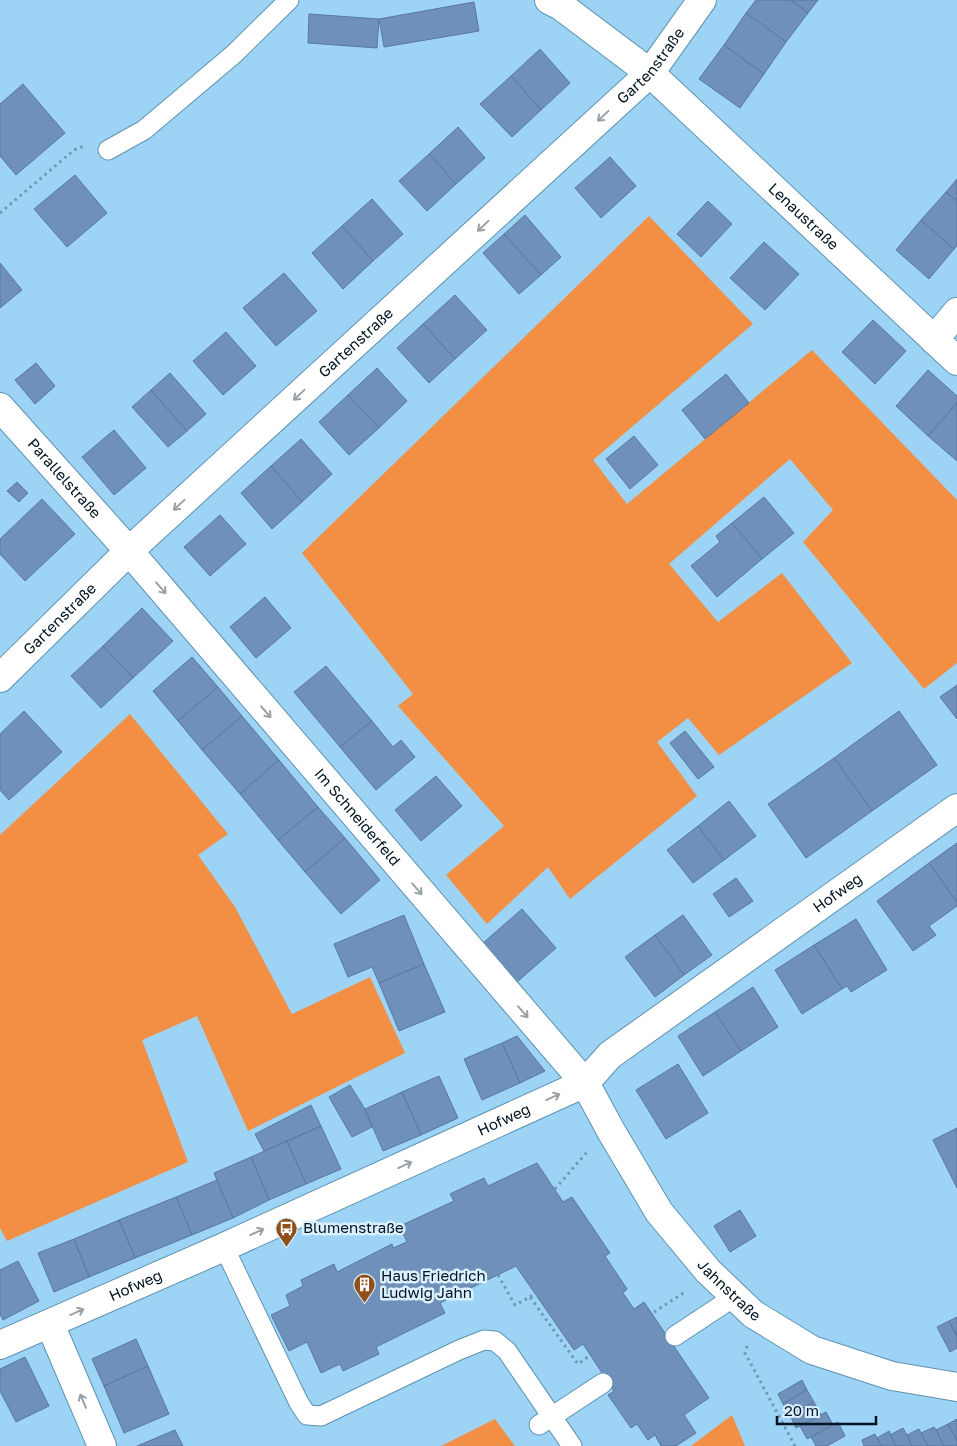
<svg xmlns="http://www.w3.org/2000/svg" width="957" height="1446" font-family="'Golos Text',sans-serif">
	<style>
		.green { fill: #f38f45 }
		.building { fill: #6f90ba; stroke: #5878a1 }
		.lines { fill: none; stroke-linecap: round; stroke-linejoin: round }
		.service-casing { stroke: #5d92b1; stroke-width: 21 }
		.minor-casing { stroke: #5d92b1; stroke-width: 30 }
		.path { stroke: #6d99b4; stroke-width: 3; stroke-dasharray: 2.5 4; stroke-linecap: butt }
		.service { stroke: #fff; stroke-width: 19 }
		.minor { stroke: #fff; stroke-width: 28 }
		.oneway { stroke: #99a1a6 }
		.labels { text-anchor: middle; stroke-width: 5; stroke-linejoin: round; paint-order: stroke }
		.street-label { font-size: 15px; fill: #011420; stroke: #dbf0fe }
		.poi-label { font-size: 15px; fill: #011420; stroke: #dbf0fe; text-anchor: start }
	</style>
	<rect width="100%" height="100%" fill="#9dd4f5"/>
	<g class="green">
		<polygon points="649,216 753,324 593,460 627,504 812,350 957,500 957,663 924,689 803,542 833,510 790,459 669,564 718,622 782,573 852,663 719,755 688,718 657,742 697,796 570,899 548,867 487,924 446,875 504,826 398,706 413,694 302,553"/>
		<polygon points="130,714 228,834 198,855 235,907 292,1014 370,977 405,1053 248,1131 197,1016 142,1040 188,1162 7,1241 0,1228 0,835"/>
		<polygon points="732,1415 745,1446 691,1446"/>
		<polygon points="495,1419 515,1446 441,1446"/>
	</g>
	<g class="building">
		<polygon points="756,0 791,0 808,13 786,42 746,13"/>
		<polygon points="791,0 818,0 808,13"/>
		<polygon points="474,2 479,31 384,47 379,19"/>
		<polygon points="746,13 786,42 764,74 724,45"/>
		<polygon points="309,14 379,19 377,48 308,43"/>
		<polygon points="724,45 764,74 740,108 699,79"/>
		<polygon points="540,49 570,83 541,110 511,76"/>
		<polygon points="511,76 541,110 512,137 480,104"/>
		<polygon points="23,84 65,133 16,175 0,156 0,104"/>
		<polygon points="458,127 485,158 456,184 429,154"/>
		<polygon points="429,154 456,184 427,211 399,181"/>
		<polygon points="610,157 636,186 601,218 575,188"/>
		<polygon points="75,175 107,213 67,247 34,209"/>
		<polygon points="957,179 957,201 946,192"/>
		<polygon points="946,192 957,201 957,246 954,249 921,220"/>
		<polygon points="372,199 403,234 373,261 342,226"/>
		<polygon points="708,201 732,224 701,257 677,234"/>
		<polygon points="525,215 561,257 541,275 504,234"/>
		<polygon points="921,220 954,249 929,279 896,250"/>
		<polygon points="342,226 373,261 343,289 312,253"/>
		<polygon points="504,234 541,275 519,294 483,253"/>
		<polygon points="764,242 799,274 765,310 730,278"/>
		<polygon points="0,263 22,290 0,308"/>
		<polygon points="284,273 317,311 276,346 243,308"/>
		<polygon points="455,295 487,330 455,359 423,324"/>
		<polygon points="873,320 906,351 875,384 842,352"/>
		<polygon points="423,324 455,359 429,383 397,348"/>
		<polygon points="226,332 256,366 223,395 193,361"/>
		<polygon points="36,363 55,386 35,404 15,380"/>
		<polygon points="377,368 407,401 379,428 348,395"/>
		<polygon points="928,370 957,396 957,403 928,436 896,406"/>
		<polygon points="170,373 206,414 187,431 151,390"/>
		<polygon points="726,374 749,403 705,439 682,410"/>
		<polygon points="151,390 187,431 168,447 132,407"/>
		<polygon points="348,395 379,428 349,455 319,422"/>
		<polygon points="957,403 957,461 928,436"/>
		<polygon points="114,430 146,468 114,495 82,457"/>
		<polygon points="634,436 658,465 630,489 606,459"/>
		<polygon points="301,439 332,474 302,502 271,466"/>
		<polygon points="271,466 302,502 272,529 241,493"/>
		<polygon points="17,482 28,493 19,502 7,491"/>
		<polygon points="764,497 794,533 762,559 732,523"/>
		<polygon points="42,499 75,534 25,581 0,554 0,539"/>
		<polygon points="220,515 246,544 210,576 184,547"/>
		<polygon points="732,523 762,559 717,597 691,566 720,542 716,536"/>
		<polygon points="265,597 291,628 256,658 230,627"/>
		<polygon points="142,608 173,641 133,678 103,646"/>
		<polygon points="103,646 133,678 101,708 71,676"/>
		<polygon points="192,657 218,687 178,721 153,691"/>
		<polygon points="326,666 372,721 340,747 294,692"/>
		<polygon points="957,685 957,719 940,697"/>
		<polygon points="218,687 242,716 202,750 178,721"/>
		<polygon points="24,711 62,752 9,800 0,790 0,734"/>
		<polygon points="899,711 937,765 872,811 834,758"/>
		<polygon points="242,716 279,760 240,794 202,750"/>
		<polygon points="372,721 393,747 401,740 415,757 376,790 340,747"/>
		<polygon points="685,731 714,767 698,779 670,743"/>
		<polygon points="834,758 872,811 806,858 768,804"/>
		<polygon points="279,760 318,807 278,840 240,794"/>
		<polygon points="436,776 462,806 421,841 395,810"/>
		<polygon points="729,801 756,836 724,860 698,826"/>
		<polygon points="318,807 345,838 305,872 278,840"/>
		<polygon points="698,826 724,860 693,883 667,850"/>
		<polygon points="345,838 380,880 341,914 305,872"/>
		<polygon points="957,843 957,902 929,863"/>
		<polygon points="929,863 957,902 957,906 929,926 936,935 913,951 877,901"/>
		<polygon points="736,878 753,901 729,917 713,894"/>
		<polygon points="522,909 556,948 517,982 483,943"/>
		<polygon points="404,915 424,964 379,983 372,967 348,977 334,944"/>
		<polygon points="683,915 712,955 684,975 655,935"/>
		<polygon points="856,919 887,970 851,992 847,986 842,989 814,945"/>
		<polygon points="655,935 684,975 655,997 625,957"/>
		<polygon points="814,945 842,989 802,1014 775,970"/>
		<polygon points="424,964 445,1012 399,1031 379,983"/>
		<polygon points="753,987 778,1027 741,1051 715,1012"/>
		<polygon points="715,1012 741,1051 703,1076 678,1036"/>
		<polygon points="517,1036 545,1071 520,1083 502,1043"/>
		<polygon points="502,1043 520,1083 482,1100 464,1059"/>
		<polygon points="678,1064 708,1113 666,1139 636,1090"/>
		<polygon points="439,1076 458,1118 421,1135 402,1092"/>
		<polygon points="350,1085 365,1109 372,1127 352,1137 329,1097"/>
		<polygon points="402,1092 421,1135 383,1151 365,1109"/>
		<polygon points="311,1105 321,1126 264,1151 255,1134"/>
		<polygon points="321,1126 341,1169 306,1184 287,1141"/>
		<polygon points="957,1128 957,1188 933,1140"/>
		<polygon points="287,1141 306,1184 269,1200 251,1157"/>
		<polygon points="251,1157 269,1200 233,1218 214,1173"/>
		<polygon points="537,1163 563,1202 572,1197 610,1253 605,1256 627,1289 623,1293 634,1309 644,1302 709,1398 684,1415 696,1433 676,1446 661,1446 655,1435 648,1440 637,1424 631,1428 608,1395 614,1391 583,1344 574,1350 516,1266 440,1303 445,1313 376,1347 379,1354 343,1371 340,1364 321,1373 307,1342 289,1351 271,1315 290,1306 286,1295 303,1286 301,1280 334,1264 337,1272 392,1244 393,1248 407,1242 400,1226 454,1201 450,1194 484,1178 488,1186"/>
		<polygon points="217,1180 233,1218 192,1235 176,1197"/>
		<polygon points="176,1197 192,1235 135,1258 119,1220"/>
		<polygon points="740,1210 756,1236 730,1252 714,1226"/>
		<polygon points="119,1220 135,1258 89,1277 74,1239"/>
		<polygon points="74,1239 89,1277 54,1292 38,1253"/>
		<polygon points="18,1261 39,1301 3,1320 0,1314 0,1270"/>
		<polygon points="957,1317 957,1336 949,1321"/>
		<polygon points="949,1321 957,1336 957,1348 950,1352 937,1327"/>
		<polygon points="136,1339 148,1366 104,1386 92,1359"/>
		<polygon points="25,1357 49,1406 16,1422 0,1391 0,1369"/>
		<polygon points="148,1366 169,1414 124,1433 104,1386"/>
		<polygon points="802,1380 807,1390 783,1404 778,1394"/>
		<polygon points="807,1390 814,1402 790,1415 783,1404"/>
		<polygon points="814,1402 821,1415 796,1428 790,1415"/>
		<polygon points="826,1412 833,1425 807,1439 800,1426"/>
		<polygon points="957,1419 957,1441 948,1424"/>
		<polygon points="838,1422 845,1436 827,1446 816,1446 811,1437"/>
		<polygon points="948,1424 957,1441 957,1446 944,1446 936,1430"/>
		<polygon points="934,1427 936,1430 944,1446 928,1446 921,1433"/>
		<polygon points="903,1428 907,1435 912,1446 896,1446 890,1435"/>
		<polygon points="919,1429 921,1433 928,1446 912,1446 907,1435"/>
		<polygon points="175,1430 183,1446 137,1446"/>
		<polygon points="889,1431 896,1446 881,1446 877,1438"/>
		<polygon points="875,1434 881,1446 864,1446 862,1440"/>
	</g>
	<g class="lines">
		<defs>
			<g id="service">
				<polyline points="108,150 144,130 234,54 289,0"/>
				<polyline points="224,1247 299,1403 307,1415 321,1416 459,1350 484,1340 495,1341 507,1351 572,1446"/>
				<polyline points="675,1336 734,1297"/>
				<polyline points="539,1425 603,1383"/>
			</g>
			<g id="minor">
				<path id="s1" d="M549,0l12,6 89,67 307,288"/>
				<polyline points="934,340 957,312"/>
				<path id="s2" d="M0,407l129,144 456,532 26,48 48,81 49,59 45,43 59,36 80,26 65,11"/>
				<path id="s3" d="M0,678l129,-127 521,-478 52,-73"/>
				<polyline points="50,1324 102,1446"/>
				<path id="s4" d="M0,1345l224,-98 361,-164 25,-28 347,-247"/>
			</g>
		</defs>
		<use href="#service" class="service-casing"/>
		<use href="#minor" class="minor-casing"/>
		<g class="path">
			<polyline points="0,213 74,150 84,146"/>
			<polyline points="555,1189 587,1152"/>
			<polyline points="498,1275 515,1305 530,1297 578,1364 588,1357"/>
			<polyline points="530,1297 535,1293"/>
			<polyline points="654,1312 685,1292"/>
			<polyline points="747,1346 745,1353 795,1446"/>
		</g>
		<use href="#service" class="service"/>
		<use href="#minor" class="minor"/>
	</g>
	<defs><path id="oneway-shaft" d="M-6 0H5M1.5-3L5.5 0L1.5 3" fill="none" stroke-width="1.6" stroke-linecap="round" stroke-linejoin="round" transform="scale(1.25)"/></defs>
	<g class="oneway">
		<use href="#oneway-shaft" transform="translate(603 116) rotate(137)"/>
		<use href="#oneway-shaft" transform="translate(483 226) rotate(137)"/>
		<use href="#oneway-shaft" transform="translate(299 395) rotate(137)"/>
		<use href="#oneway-shaft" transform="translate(179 505) rotate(137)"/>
		<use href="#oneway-shaft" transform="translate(161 588) rotate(49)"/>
		<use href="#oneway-shaft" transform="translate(266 712) rotate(49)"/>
		<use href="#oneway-shaft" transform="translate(417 889) rotate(49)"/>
		<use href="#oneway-shaft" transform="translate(523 1012) rotate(49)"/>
		<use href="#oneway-shaft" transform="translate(553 1097) rotate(-24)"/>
		<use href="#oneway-shaft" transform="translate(405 1165) rotate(-24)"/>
		<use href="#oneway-shaft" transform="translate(257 1232) rotate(-24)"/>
		<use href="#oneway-shaft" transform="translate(77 1312) rotate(-24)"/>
		<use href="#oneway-shaft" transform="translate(83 1401) rotate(-113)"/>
	</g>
	<defs>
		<symbol id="bus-pin" viewBox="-11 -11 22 30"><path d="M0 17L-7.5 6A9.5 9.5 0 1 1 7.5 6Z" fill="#904f1b" stroke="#dbf0fe"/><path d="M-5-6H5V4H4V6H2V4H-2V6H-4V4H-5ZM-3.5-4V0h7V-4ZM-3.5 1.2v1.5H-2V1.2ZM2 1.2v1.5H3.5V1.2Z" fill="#fff"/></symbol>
		<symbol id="building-pin" viewBox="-11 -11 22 30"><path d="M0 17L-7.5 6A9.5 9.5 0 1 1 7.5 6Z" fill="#904f1b" stroke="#dbf0fe"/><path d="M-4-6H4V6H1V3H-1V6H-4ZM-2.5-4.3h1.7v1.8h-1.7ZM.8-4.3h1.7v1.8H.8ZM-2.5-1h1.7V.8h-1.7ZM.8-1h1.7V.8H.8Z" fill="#fff"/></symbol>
	</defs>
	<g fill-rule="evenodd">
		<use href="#bus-pin" x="274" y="1216" width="25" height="34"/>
		<use href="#building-pin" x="352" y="1272" width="25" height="34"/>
	</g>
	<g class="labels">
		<g class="street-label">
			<text dy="5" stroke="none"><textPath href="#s3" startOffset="894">Gartenstraße</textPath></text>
			<text dy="5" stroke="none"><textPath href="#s1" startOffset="335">Lenaustraße</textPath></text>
			<text dy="5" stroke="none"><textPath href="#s3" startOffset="489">Gartenstraße</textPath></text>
			<text dy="5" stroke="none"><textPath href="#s2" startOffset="96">Parallelstraße</textPath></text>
			<text dy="5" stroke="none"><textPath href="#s3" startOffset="84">Gartenstraße</textPath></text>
			<text dy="5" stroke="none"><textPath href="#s2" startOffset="544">Im Schneiderfeld</textPath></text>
			<text dy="5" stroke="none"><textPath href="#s4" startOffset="958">Hofweg</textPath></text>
			<text dy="5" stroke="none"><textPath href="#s4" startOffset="552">Hofweg</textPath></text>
			<text dy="5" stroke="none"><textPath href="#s4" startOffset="148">Hofweg</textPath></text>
			<text dy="5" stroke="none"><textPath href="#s2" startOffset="1148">Jahnstraße</textPath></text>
		</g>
		<g class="poi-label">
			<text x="303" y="1233">Blumenstraße</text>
			<text x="381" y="1281">Haus Friedrich<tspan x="381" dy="17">Ludwig Jahn</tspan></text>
		</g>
	</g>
	<path d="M777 1416v8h99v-8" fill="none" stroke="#011420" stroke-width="2.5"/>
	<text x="784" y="1416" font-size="15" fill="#011420" stroke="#dbf0fe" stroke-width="4" paint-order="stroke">20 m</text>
</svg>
